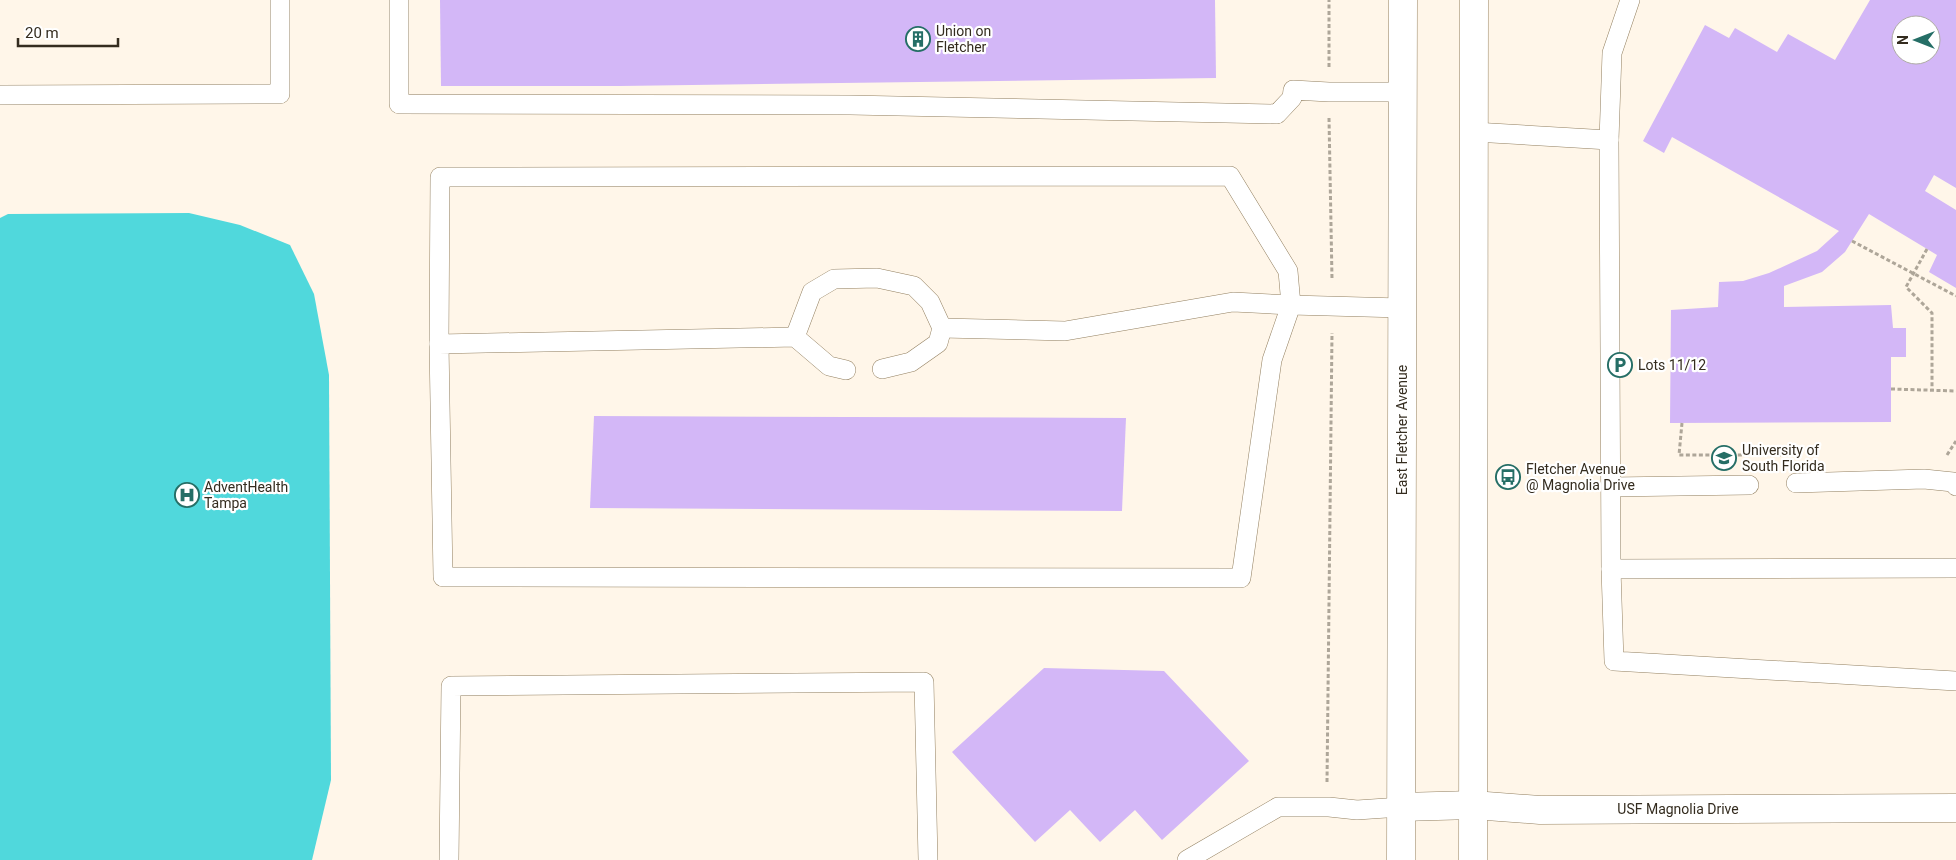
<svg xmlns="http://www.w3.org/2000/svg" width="1956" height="860" font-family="Roboto,sans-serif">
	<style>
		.water { fill: #50d8dc }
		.building { fill: #d3b7f7; fill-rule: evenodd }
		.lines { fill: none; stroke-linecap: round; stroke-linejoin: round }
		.service-casing { stroke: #938061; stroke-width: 20 }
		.tertiary-casing { stroke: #938061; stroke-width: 29 }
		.secondary-casing { stroke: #938061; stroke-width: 29 }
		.path { stroke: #aea699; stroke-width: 3; stroke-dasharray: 4 2.5; stroke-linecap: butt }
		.service { stroke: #fff; stroke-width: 19 }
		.tertiary { stroke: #fff; stroke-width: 28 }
		.secondary { stroke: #fff; stroke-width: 28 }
		.labels { text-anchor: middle; stroke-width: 4.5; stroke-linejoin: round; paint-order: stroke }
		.poi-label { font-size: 14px; fill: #342c1f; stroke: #fff; text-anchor: start }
		.street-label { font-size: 14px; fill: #342c1f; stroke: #fff }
	</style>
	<rect width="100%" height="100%" fill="#fff6e9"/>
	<polygon class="water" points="189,213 240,225 290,245 314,294 329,375 331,780 312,860 0,860 0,218 8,214"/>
	<g class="building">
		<polygon points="440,0 1215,0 1216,78 620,86 441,86"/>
		<path d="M1870,0h86v188l-22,-13 -9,16 31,19v78l-27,-16 8,-17 -68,-41 -24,38 -23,20 -38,14v21l107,-2 2,23h13v29h-15v65l-221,1 1,-113 47,-3 1,-25 24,-1 26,-8 48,-22 22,-20 -167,-94 -8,16 -21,-12 62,-116 24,13 6,-10 42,24 11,-18 47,26zM1901,25h30v30h-30z"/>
		<polygon points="594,416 1126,418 1122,511 590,508"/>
		<polygon points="1044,668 1164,671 1249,761 1162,840 1135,810 1100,842 1070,810 1035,842 952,752"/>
	</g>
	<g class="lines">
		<defs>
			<g id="service">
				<polyline points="399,0 399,104 850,105 1277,114 1292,98 1293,90 1329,92 1402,92"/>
				<polyline points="1630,0 1612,53 1609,140 1611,569 1614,661 1956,681"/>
				<polyline points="0,95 280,94 280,0"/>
				<polyline points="1474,132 1609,140"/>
				<polyline points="795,337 812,292 834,279 877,278 914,286 930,302 942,328 938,343 911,362 882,369"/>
				<polyline points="439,344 440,177 1230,176 1288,271 1291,305 1233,302 1065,331 942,328"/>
				<polyline points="846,370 829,366 795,337 439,344 443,577 1241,578 1272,360 1291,305 1401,308"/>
				<polyline points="1796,483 1924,479 1953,482 1956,486"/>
				<polyline points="1611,487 1749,485"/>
				<polyline points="1611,569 1956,568"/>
				<polyline points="449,860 451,686 924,682 928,860"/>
				<polyline points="1187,860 1278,807 1329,807 1357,810 1401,807"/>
			</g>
			<polyline id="tertiary" points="1401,807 1473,805 1540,810 1956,808"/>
			<g id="secondary">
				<polyline points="1401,860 1403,0"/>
				<polyline points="1473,860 1474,0"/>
			</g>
		</defs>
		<use href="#service" class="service-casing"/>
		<use href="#tertiary" class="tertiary-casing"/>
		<use href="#secondary" class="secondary-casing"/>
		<g class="path">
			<polyline points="1329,67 1329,0"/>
			<polyline points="1329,118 1332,279"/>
			<polyline points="1852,241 1956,296"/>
			<polyline points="1927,249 1906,287 1932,313 1932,390"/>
			<polyline points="1891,389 1956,391"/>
			<polyline points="1682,423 1679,455 1789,455"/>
			<polyline points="1947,455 1956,441"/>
			<polyline points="1327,782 1332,333"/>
		</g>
		<use href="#service" class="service"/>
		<use href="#tertiary" class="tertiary"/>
		<use href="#secondary" class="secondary"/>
	</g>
	<defs>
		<symbol id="building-ring" viewBox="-11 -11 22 22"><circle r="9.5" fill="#fff" stroke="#256e66" stroke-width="1.5"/><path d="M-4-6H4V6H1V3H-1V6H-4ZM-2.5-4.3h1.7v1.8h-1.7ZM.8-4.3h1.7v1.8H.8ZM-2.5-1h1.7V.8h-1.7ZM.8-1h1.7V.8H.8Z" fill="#256e66"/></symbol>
		<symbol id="parking-ring" viewBox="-11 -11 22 22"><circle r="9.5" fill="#fff" stroke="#256e66" stroke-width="1.5"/><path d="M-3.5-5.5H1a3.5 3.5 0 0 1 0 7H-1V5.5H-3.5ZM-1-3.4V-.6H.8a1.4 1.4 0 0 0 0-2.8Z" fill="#256e66"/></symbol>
		<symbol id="university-ring" viewBox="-11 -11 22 22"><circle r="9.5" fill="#fff" stroke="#256e66" stroke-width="1.5"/><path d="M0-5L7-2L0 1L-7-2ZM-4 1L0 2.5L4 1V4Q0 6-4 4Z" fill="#256e66"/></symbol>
		<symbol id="bus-ring" viewBox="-11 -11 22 22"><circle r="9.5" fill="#fff" stroke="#256e66" stroke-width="1.5"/><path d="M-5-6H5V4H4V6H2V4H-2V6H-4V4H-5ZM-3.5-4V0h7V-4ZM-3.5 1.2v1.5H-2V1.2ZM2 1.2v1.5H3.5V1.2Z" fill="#256e66"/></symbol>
		<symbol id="hospital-ring" viewBox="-11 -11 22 22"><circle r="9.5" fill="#fff" stroke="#256e66" stroke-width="1.5"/><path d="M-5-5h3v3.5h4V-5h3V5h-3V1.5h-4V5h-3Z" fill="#256e66"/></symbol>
	</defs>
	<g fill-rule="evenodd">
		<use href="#building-ring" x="904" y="25" width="28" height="28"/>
		<use href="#parking-ring" x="1606" y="351" width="28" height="28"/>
		<use href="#university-ring" x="1710" y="444" width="28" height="28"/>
		<use href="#bus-ring" x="1494" y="463" width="28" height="28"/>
		<use href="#hospital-ring" x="173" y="481" width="28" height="28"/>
	</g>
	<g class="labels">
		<g class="poi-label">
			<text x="936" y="36">Union on<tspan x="936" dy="16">Fletcher</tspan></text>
			<text x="1638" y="370">Lots 11/12</text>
			<text x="1742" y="455">University of<tspan x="1742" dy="16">South Florida</tspan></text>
			<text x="1526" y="474">Fletcher Avenue<tspan x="1526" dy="16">@ Magnolia Drive</tspan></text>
			<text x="204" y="492">AdventHealth<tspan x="204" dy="16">Tampa</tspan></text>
		</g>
		<g class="street-label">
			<text transform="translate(1402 430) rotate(-90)" y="5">East Fletcher Avenue</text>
			<text x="1678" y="814">USF Magnolia Drive</text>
		</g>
	</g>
	<g transform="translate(1916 40) rotate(270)"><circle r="24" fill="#ffffff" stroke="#aeaba5"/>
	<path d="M0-4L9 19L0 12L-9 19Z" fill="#256e66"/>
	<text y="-8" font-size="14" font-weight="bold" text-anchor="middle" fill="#342c1f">N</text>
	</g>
	<path d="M18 38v8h100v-8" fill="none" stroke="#342c1f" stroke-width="2.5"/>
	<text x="25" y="38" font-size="15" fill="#342c1f" stroke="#ffffff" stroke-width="4" paint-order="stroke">20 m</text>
</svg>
